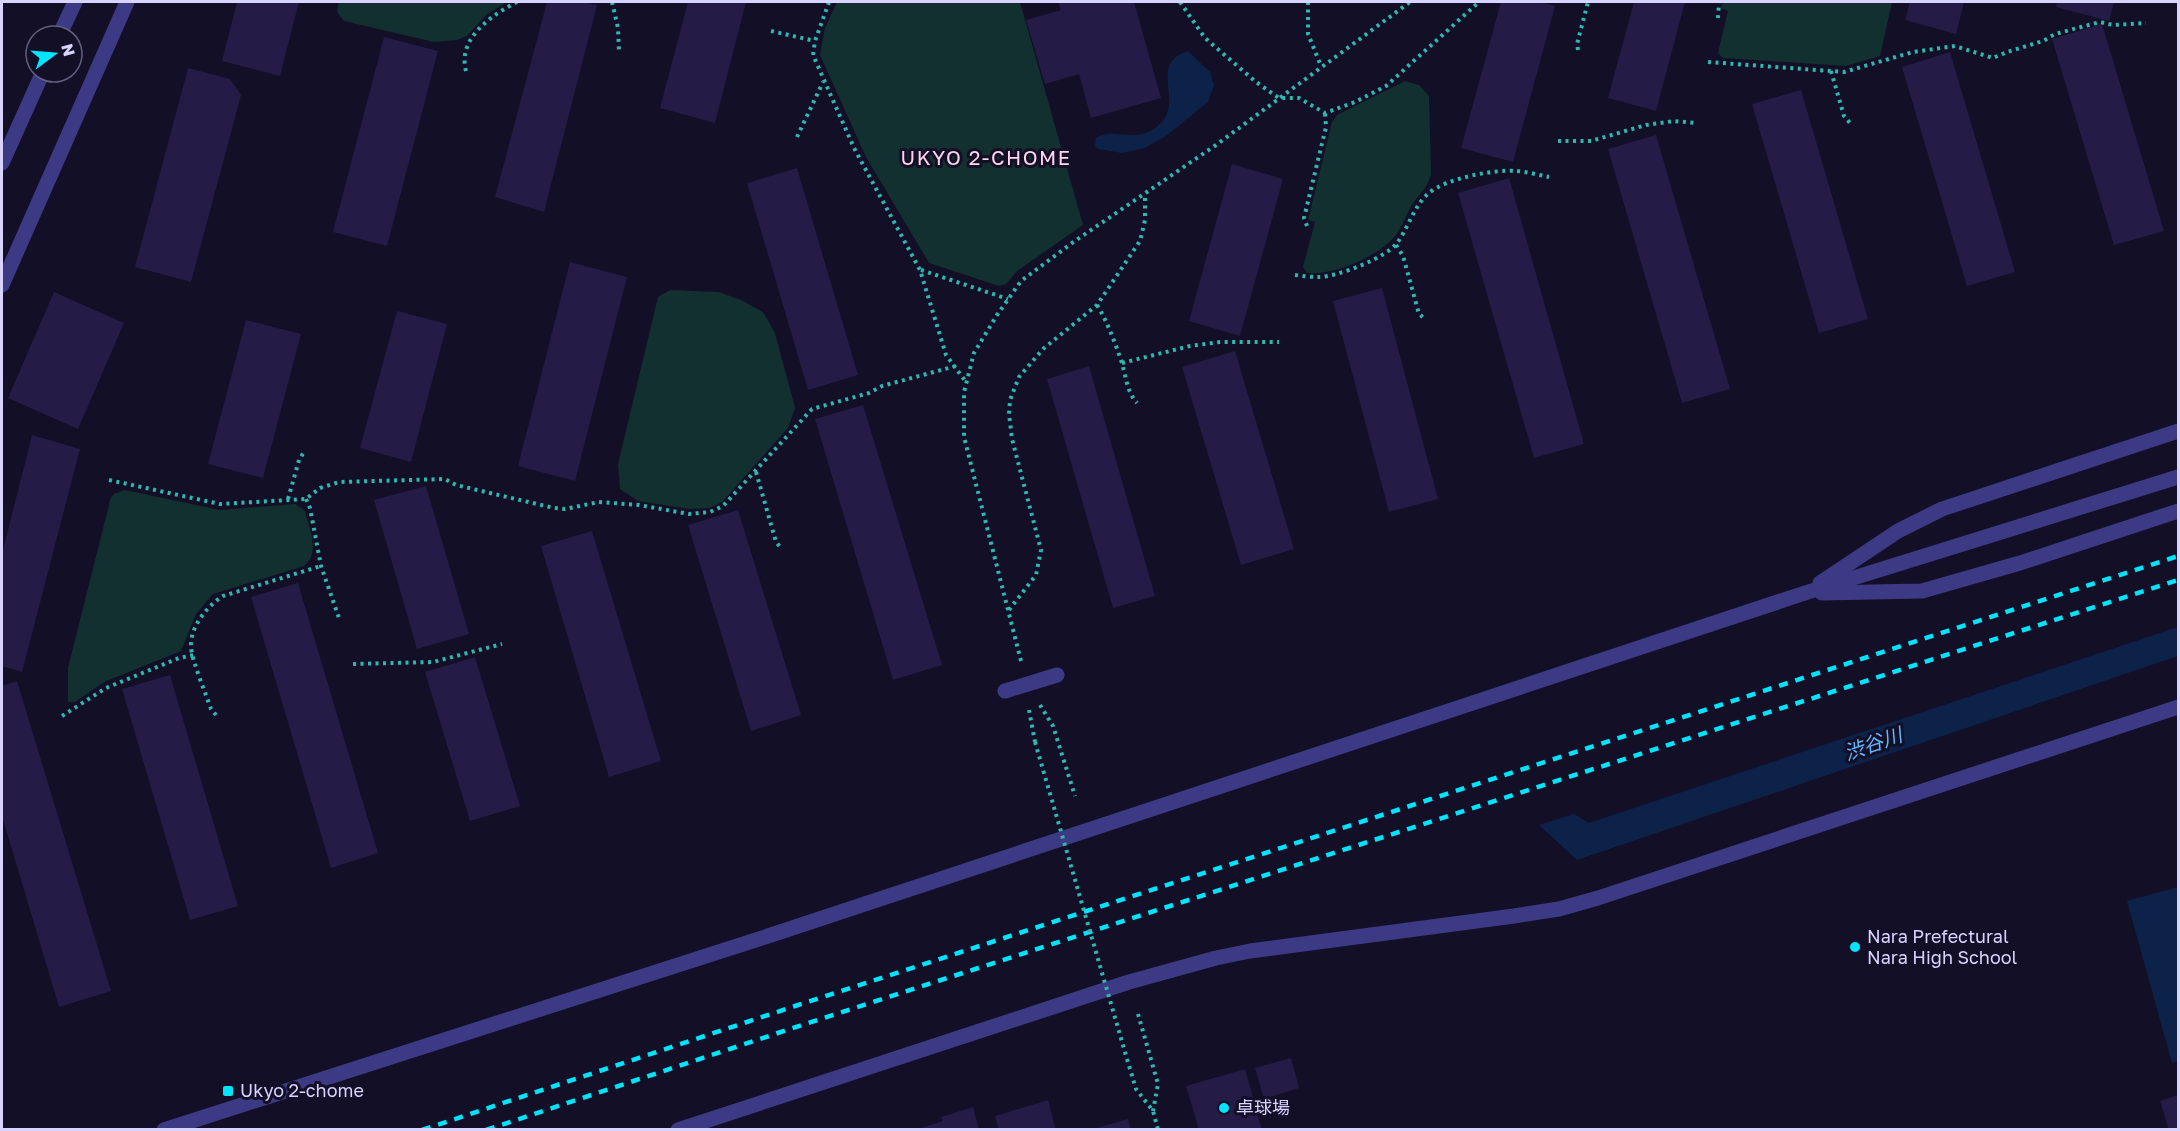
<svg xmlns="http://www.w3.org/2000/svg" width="2180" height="1131" font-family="'Golos Text','Noto Sans JP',sans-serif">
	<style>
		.green { fill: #12302f }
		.water { fill: #0c2248 }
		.building { fill: #241b47 }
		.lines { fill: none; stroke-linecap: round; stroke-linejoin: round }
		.path { stroke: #2fb8b0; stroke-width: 4; stroke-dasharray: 3 4.5; stroke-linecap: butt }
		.minor { stroke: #3d3a85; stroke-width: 15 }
		.rail { stroke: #00e5ff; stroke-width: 4.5; stroke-dasharray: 9 8; stroke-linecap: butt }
		.path-bridge { stroke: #2fb8b0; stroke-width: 4; stroke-dasharray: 3 4.5; stroke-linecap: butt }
		.minor-bridge { stroke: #3d3a85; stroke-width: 15 }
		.poi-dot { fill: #00e5ff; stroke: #130f26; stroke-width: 2 }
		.labels { text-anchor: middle; stroke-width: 6; stroke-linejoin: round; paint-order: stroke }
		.poi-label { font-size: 18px; fill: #d9d4ff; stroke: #130f26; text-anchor: start }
		.neighbourhood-label { font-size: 20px; letter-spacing: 1.5px; fill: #ffd6f0; stroke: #130f26 }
		.water-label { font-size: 20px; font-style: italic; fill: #62b6ff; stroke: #130f26 }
	</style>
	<rect width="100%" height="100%" fill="#130f26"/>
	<g class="green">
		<polygon points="339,2 507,2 486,15 467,36 457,40 434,42 344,21 337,12"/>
		<polygon points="837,2 1020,2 1083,225 1017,271 1006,284 999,286 929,263 866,157 820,55 825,28"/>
		<polygon points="1723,2 1892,2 1880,56 1846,66 1723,58 1718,53 1728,11 1721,8"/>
		<path d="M1405,81l14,4 10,11 2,78c-3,13 -10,18 -17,28 -7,10 -11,23 -18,33 -17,21 -62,41 -89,38l-4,-6 12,-45 -7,-2 24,-98 5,-7z"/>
		<polygon points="670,290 719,292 741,300 763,312 775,333 795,408 788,428 722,502 710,508 690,509 638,501 620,489 618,464 658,297"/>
		<path d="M125,490l95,20 75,-6 10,7c4,18 16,41 -1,55l-91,28 -17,20 -15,37 -77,31 -29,20h-7v-34l43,-171 3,-3z"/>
	</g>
	<g class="water">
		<path d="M1188,51l22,21 4,13 -6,17 -42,34 -21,12 -23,5 -24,-4 -3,-3 1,-8c19,-12 38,7 62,-12 29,-24 -12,-62 30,-75z"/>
		<polygon points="2178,627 2178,656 1577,860 1539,825 1574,814 1589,823"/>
		<polygon points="2178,887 2178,1061 2172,1063 2127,901"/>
	</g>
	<g class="building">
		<polygon points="237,2 299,2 280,76 222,61"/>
		<polygon points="547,2 583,2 597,5 544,212 495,197"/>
		<polygon points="688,2 746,2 715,123 660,108"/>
		<polygon points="1058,2 1134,2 1161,98 1091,118 1079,74 1045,84 1026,20 1061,10"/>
		<polygon points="1501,2 1540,2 1555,6 1513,162 1461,148"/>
		<polygon points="1634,2 1685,2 1656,111 1608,98"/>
		<polygon points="1910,2 1964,2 1956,34 1905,20"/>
		<polygon points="2057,2 2114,2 2109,21 2056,7"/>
		<polygon points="2102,24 2164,231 2114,245 2052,39"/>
		<polygon points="384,37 438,51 387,246 333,232"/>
		<polygon points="1950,52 2015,272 1967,286 1902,67"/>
		<polygon points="188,68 230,79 241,95 191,282 135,267"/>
		<polygon points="1801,90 1868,319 1819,333 1752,104"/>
		<polygon points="1656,135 1730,389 1682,403 1608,149"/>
		<polygon points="1232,164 1283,179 1240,336 1189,321"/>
		<polygon points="797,168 858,375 808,390 747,183"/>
		<polygon points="1509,178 1584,444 1534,458 1458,193"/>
		<polygon points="570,262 627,277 575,481 518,466"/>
		<polygon points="1382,288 1438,499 1389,512 1333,301"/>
		<polygon points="54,292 124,323 78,429 8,398"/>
		<polygon points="397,311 447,324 411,462 360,448"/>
		<polygon points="246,320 301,334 263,478 208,464"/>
		<polygon points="1235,351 1294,549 1241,565 1182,367"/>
		<polygon points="1089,366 1155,596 1113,608 1047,379"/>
		<polygon points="863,405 942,665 893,680 815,419"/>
		<polygon points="32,435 80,449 22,672 2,666 2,554"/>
		<polygon points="426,486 469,634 417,649 374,500"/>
		<polygon points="738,510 801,715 751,731 688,525"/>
		<polygon points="592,531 661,761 609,777 541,546"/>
		<polygon points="298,583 378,853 331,868 251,597"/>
		<polygon points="475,657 520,806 470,821 425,672"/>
		<polygon points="170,675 238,906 190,920 122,689"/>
		<polygon points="17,681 111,991 59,1007 2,816 2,686"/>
		<polygon points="1291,1058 1299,1088 1264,1099 1255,1068"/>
		<polygon points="1245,1069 1262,1130 1199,1130 1186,1086"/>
		<polygon points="2178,1095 2178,1128 2169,1130 2160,1101"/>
		<polygon points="1048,1100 1056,1130 999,1130 995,1116"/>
		<polygon points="973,1107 979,1130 915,1130 943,1121 941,1117"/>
		<polygon points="1128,1119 1131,1130 1093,1130 1093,1129"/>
	</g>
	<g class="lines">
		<g class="path">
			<polyline points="612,2 618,28 619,52"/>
			<polyline points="829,2 815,41 813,55 854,148 920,270 946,355 966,382"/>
			<polyline points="1180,2 1205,38 1256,82 1279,98 1299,98 1325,113 1355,102 1386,86 1479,2"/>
			<polyline points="1308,2 1308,34 1321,66"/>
			<polyline points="1718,18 1719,2"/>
			<polyline points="771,31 815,41"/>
			<polyline points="1578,50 1577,44 1588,2"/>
			<polyline points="1708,62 1844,72 1913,52 1955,46 1993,58 2007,52 2043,41 2055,34 2100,22 2113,25 2146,23"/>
			<path d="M466,71c-9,-33 26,-56 51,-69"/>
			<polyline points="1831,71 1844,116 1850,123"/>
			<polyline points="797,137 823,82"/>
			<polyline points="1558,141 1591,141 1646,125 1674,121 1695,123"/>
			<polyline points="1307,226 1304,218 1326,127 1325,113"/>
			<polyline points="1396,245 1403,256 1419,314 1425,319"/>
			<polyline points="921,270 1008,299"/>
			<path d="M1295,275c8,1 16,2 23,2 19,0 68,-19 79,-34 12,-16 17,-38 32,-50 18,-15 66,-24 88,-22 11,1 22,4 32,6"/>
			<path d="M1097,305c11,18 18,38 25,58 4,14 5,29 15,40"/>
			<polyline points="1122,363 1190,346 1220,342 1279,342"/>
			<polyline points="756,472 776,542 781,548"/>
			<polyline points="109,480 220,504 306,499 320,488 339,482 445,479 456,485 554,508 565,509 599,502 639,505 689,514 710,512 723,506 812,409 869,393 882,386 956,366"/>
			<polyline points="288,499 299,460 304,452"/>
			<polyline points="306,499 310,508 321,566 340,621"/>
			<polyline points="1009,610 1036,575 1041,550 1012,439 1009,414 1010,400 1019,377 1043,349 1097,305 1140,241 1145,220 1145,194"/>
			<polyline points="1021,661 964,437 964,392 974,353 997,315 1021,281 1072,243 1216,145 1410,2"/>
			<polyline points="353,664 433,662 502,644"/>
			<polyline points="1040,705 1053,726 1075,796"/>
			<polyline points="1029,710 1035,742"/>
			<path d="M216,715l-5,-6c-5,-15 -20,-50 -20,-63 -1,-19 17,-41 32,-50l98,-30"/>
			<polyline points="62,716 106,688 179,658 194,655"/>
			<polyline points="1138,1014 1158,1084 1153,1111"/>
			<polyline points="1127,1059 1136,1089 1153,1111 1158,1130"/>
		</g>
		<g class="minor">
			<polyline points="59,36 75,2"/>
			<polyline points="2,163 43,72"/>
			<polyline points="2,285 127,2"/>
			<polyline points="1820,583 1898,531 1942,509 2178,431"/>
			<polyline points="1822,593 1922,591 2020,563 2178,511"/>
			<polyline points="164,1130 768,936 1805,593 2178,477"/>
			<polyline points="678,1130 1129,982 1216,958 1250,951 1514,916 1559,909 1598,898 2178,707"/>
		</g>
		<g class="rail">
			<polyline points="422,1130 795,1006 2178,556"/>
			<polyline points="486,1130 802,1025 2178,580"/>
		</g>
		<polyline class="path-bridge" points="1035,742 1127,1059"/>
		<polyline class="minor-bridge" points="1005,691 1057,675"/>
	</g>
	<g class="poi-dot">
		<circle cx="1855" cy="947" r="6"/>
		<rect x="222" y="1085" width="12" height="12" rx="3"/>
		<circle cx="1224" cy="1108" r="6"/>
	</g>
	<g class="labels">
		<g class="poi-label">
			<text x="1867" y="943">Nara Prefectural<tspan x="1867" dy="21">Nara High School</tspan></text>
			<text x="240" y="1097">Ukyo 2-chome</text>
			<text x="1236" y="1114">卓球場</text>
		</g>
		<g class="neighbourhood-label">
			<text x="986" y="165">UKYO 2-CHOME</text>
		</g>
		<g class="water-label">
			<text transform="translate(1873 744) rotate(-19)" y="7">渋谷川</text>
		</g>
	</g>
	<rect width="2180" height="1131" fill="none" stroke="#d9d4ff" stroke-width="6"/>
	<g transform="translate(54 54) rotate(74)"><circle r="28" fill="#130f26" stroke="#625e7d" stroke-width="1.5"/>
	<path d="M0-4.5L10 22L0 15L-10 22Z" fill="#00e5ff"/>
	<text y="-9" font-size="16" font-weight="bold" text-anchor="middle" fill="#d9d4ff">N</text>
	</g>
</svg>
